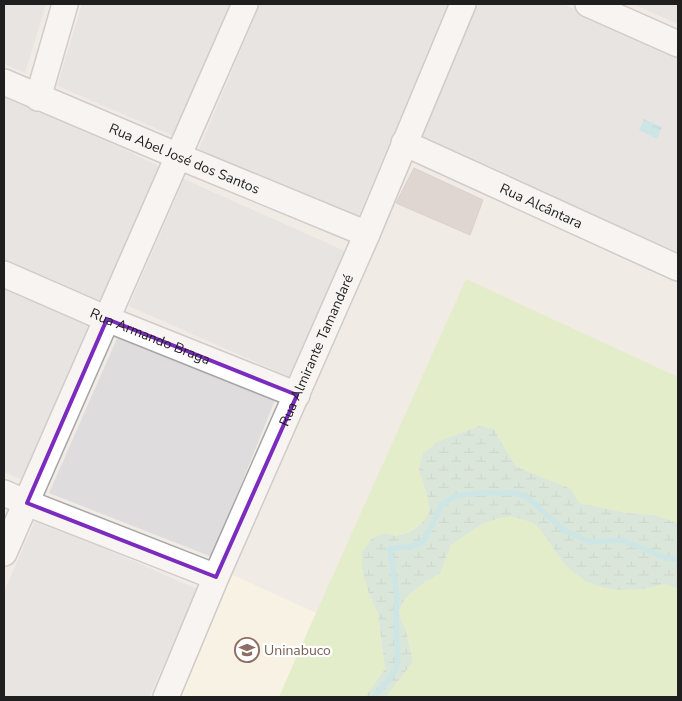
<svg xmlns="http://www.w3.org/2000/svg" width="682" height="701" font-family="'Nunito Sans',sans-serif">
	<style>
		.residential { fill: #dedcdd }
		.education { fill: #fffae0 }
		.grass { fill: #d6efa7 }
		.wetland { fill: url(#wetland-marsh) }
		.water { fill: url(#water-ripples) }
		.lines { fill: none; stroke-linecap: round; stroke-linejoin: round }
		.stream { stroke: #a2dee2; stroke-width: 5.5 }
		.building { fill: #c9bcb8; stroke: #c4aea6 }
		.minor-casing { stroke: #a6a6a6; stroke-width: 28 }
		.minor { stroke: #fff; stroke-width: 25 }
		.marked { fill: none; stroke: #7b2cbf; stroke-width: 4; stroke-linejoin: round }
		.labels { text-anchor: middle; stroke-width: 4.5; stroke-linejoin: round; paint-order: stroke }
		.street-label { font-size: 14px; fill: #1f1f1f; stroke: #fff }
		.education-label { font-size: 14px; fill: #785e54; stroke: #fff; text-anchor: start }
	</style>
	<defs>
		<pattern id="wetland-marsh" width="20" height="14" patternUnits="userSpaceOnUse" patternTransform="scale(1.25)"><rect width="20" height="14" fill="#c1e0cd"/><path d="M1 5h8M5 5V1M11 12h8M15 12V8" fill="none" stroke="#a5c0b0"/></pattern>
		<pattern id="water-ripples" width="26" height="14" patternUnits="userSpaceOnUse" patternTransform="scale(1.25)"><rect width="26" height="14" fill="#a2dee2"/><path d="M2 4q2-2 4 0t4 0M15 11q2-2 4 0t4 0" fill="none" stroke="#8bbec1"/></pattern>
	</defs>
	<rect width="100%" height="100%" fill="#f1ebe5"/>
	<g class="residential">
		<polygon points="4,4 46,4 25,73 4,64"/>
		<polygon points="82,4 230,4 176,137 57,86"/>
		<polygon points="260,4 449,4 357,219 199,149"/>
		<polygon points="478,4 563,4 678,54 678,252 420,138"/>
		<polygon points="633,4 678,4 678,24"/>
		<polygon points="4,92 161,167 99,304 4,261"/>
		<polygon points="184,179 345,251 289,377 129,306"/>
		<polygon points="4,284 92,324 24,481 4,472"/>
		<polygon points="119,334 275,400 212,557 49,493"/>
		<polygon points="36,518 197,589 149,697 4,697 4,592"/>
	</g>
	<polygon class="education" points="231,574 316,613 279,697 181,697 184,690 178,687"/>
	<g class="grass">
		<polygon points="466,279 678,377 678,523 654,515 627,513 579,503 554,482 517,467 505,449 494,429 419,470 428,498 429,513 421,524 409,532 396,536 385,533 372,538 362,569 369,594 378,614 385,669 365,697 279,697 316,613"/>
		<polygon points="511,516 533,523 540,528 557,554 567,567 645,589 664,584 678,589 678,697 386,697 413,662 406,631 401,620 399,610 406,597 425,582 440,574 451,545 482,524 496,519"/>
	</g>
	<polygon class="wetland" points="479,426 494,429 505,449 517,467 571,489 579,503 627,513 654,515 678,523 678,589 664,584 645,589 619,590 604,588 585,581 567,567 557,554 540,529 533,523 511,516 496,519 482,524 451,545 440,574 425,582 406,597 399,610 401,620 406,631 413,662 386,697 365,697 385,669 378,614 369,594 362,569 362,552 372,538 385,533 396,536 410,532 421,524 429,513 428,498 419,470 423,453 439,441"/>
	<polygon class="water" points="644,119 662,127 657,139 639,130"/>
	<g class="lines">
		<polyline class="stream" points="375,697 396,669 398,661 396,629 397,597 390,549 413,546 423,541 431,527 442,504 456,496 478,493 513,493 526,496 565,531 590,542 622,540 666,558 678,560"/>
	</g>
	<polygon class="building" points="414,168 483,200 470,235 396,203"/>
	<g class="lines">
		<defs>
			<g id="minor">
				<polyline points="588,4 678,44"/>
				<path id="s1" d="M4,82l174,74 189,78"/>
				<polyline points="38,98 65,4"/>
				<path id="s2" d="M404,143l274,125"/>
				<path id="s3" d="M4,274l103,45 190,76"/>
				<polyline points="4,493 27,503 216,577"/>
				<polyline points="4,553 245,4"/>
				<path id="s4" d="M166,697l50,-120 151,-343 96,-230"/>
			</g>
		</defs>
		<use href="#minor" class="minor-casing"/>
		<use href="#minor" class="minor"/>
	</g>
	<path d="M0 0H682V701H0ZM107,319l190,76 -81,182 -189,-74z" fill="#f1ebe5" fill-opacity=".55" fill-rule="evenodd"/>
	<path class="marked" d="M107,319l190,76 -81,182 -189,-74z"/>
	<defs>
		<symbol id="university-ring" viewBox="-11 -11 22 22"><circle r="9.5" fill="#fff" stroke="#8d6e63" stroke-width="1.5"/><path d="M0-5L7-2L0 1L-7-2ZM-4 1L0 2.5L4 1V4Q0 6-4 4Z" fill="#8d6e63"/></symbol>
	</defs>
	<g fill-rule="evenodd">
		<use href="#university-ring" x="233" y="636" width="28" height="28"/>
	</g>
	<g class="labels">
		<g class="street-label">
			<text dy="5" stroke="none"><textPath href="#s1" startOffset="196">Rua Abel José dos Santos</textPath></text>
			<text dy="5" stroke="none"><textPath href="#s2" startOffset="151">Rua Alcântara</textPath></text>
			<text dy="5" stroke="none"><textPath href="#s3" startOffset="159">Rua Armando Braga</textPath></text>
			<text dy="5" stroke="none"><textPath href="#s4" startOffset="378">Rua Almirante Tamandaré</textPath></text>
		</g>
		<g class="education-label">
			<text x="264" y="655">Uninabuco</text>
		</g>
	</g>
	<rect width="682" height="701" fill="none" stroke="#1f1f1f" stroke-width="10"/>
</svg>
